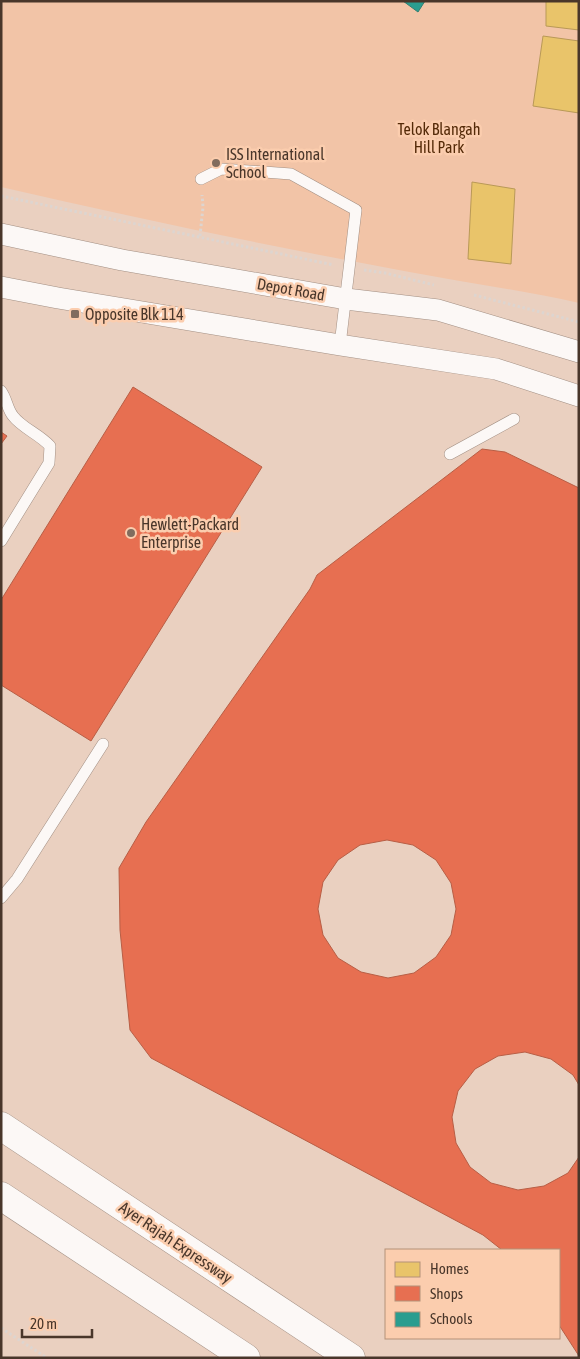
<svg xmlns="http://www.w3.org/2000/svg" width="580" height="1359" font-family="'Asap Condensed',sans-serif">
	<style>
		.green { fill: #f2c4a7 }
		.homes { fill: #e9c46a; stroke: #b99957 }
		.shops { fill: #e76f51; stroke: #b85e45; fill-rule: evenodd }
		.schools { fill: #2a9d8f; stroke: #337e71 }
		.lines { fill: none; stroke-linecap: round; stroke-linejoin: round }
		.service-casing { stroke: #a28f83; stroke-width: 12 }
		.minor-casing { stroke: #a28f83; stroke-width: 22 }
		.motorway-casing { stroke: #a28f83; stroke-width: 29 }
		.path { stroke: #ddd5d0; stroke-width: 3; stroke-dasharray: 2.5 2.5; stroke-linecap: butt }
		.service { stroke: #fcf8f6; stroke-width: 11 }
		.minor { stroke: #fcf8f6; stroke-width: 21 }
		.motorway { stroke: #fcf8f6; stroke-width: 28 }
		.poi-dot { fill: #816c5e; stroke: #fbcdae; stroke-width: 2 }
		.labels { text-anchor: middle; stroke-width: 5; stroke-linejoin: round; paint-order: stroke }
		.park-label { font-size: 16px; fill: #542a08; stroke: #fbcdae }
		.poi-label { font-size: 16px; fill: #49362a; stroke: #fbcdae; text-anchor: start }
		.street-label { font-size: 16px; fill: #49362a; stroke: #fbcdae }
	</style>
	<rect width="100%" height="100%" fill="#ead0c0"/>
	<path class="green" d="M1,1h578v302c-58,-13 -117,-21 -175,-32 -135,-25 -269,-53 -403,-84z"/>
	<g class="homes">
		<polygon points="546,1 579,1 579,30 546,26"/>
		<polygon points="543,36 579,41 579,113 533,106"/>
		<polygon points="472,182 515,189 511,264 468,259"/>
		<polygon points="524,487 555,535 576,546 551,595 502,569 452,600 421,552 443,538 468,489 497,504"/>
		<polygon points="576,546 579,548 579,610 551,595"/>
		<polygon points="421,552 452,600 402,632 404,687 351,689 350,665 319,616 347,599 345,568 399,566"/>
		<polygon points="404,687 405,711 436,760 408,777 410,808 356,810 333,824 303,776 353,744 351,689"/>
		<polygon points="579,753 579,800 557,767"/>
		<polygon points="557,767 579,800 579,820 539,845 541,902 485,904 484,879 454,832 481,815 480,783 536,780"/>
		<polygon points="303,776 333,824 283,855 286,910 231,912 230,889 200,841 228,823 226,791 281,789"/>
		<polygon points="541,902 544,959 579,977 579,1015 568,1035 547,1023 491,1026 489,993 460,978 486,928 485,904"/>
		<polygon points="286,910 288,967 341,995 315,1044 290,1031 236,1033 235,1002 206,987 232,937 231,912"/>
		<polygon points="341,995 449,1052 422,1102 315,1044"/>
		<polygon points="579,1015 579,1041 568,1035"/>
		<polygon points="563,1255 579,1262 579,1300 559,1292 559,1264"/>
	</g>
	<g class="shops">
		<polygon points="133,387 262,467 91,741 1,685 1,600"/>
		<polygon points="1,432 7,436 1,444"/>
		<path d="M482,449l23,3 74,36v597l-6,-10 -22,-16 -26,-7 -27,4 -23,13 -17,22 -6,26 4,26 14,24 21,16 27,7 26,-4 24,-13 11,-16v199l-20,-31v-75h-57l-19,-15 -332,-177 -21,-28 -10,-100 -1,-62 27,-46 164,-233 7,-14zM387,840l26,5 23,15 15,23 5,26 -5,26 -15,22 -22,16 -26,5 -27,-6 -23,-14 -15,-23 -5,-26 5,-27 15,-22 22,-15z"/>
	</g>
	<polygon class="schools" points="403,1 425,1 418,12"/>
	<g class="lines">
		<defs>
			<g id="service">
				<polyline points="201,179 221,169 291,174 356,210 340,345"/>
				<path d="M1,391c6,8 6,18 12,25 9,12 26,18 37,30l-1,17 -48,78"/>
				<polyline points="450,454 514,419"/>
				<polyline points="1,898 17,879 103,744"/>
			</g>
			<g id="minor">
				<polyline points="1,234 122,260 346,299 438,310 579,352"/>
				<polyline points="1,287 58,298 340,345 496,369 579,396"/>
			</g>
			<g id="motorway">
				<polyline points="1,1126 351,1358"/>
				<polyline points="1,1196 246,1358"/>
			</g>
		</defs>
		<use href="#service" class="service-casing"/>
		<use href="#minor" class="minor-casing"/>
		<use href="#motorway" class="motorway-casing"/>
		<g class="path">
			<polyline points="1,196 334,265"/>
			<polyline points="200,236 203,207 202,195"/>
			<polyline points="364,270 385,273 434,285"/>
			<polyline points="474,295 579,322"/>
			<polyline points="1,1328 47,1358"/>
		</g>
		<use href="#service" class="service"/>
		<use href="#minor" class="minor"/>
		<use href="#motorway" class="motorway"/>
	</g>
	<g class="poi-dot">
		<circle cx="216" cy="163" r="5"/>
		<rect x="70" y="309" width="10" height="10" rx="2.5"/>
		<circle cx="131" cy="533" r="5"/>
	</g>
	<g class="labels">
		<g class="park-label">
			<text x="439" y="135">Telok Blangah<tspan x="439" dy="18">Hill Park</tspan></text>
		</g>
		<g class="poi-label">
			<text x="226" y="160">ISS International<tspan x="226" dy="18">School</tspan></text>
			<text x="85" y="320">Opposite Blk 114</text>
			<text x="141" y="530">Hewlett-Packard<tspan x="141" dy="18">Enterprise</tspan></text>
		</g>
		<g class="street-label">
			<text transform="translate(291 289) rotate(10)" y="6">Depot Road</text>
			<text transform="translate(176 1242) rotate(34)" y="6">Ayer Rajah Expressway</text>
		</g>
	</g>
	<rect width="580" height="1359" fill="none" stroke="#49362a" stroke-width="5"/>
	<rect x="385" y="1249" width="175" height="90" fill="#fbcdae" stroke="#b49179"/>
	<rect x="395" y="1262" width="25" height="15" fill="#e9c46a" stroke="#b49179"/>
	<text x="430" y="1274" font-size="15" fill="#49362a">Homes</text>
	<rect x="395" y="1286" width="25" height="15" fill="#e76f51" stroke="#b49179"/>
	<text x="430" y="1299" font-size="15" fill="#49362a">Shops</text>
	<rect x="395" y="1312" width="25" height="15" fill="#2a9d8f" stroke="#b49179"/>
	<text x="430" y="1324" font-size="15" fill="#49362a">Schools</text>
	<path d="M22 1329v8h70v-8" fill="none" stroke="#49362a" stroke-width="2.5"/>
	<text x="30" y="1329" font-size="15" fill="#49362a" stroke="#fbcdae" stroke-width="4" paint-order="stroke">20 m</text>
</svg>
